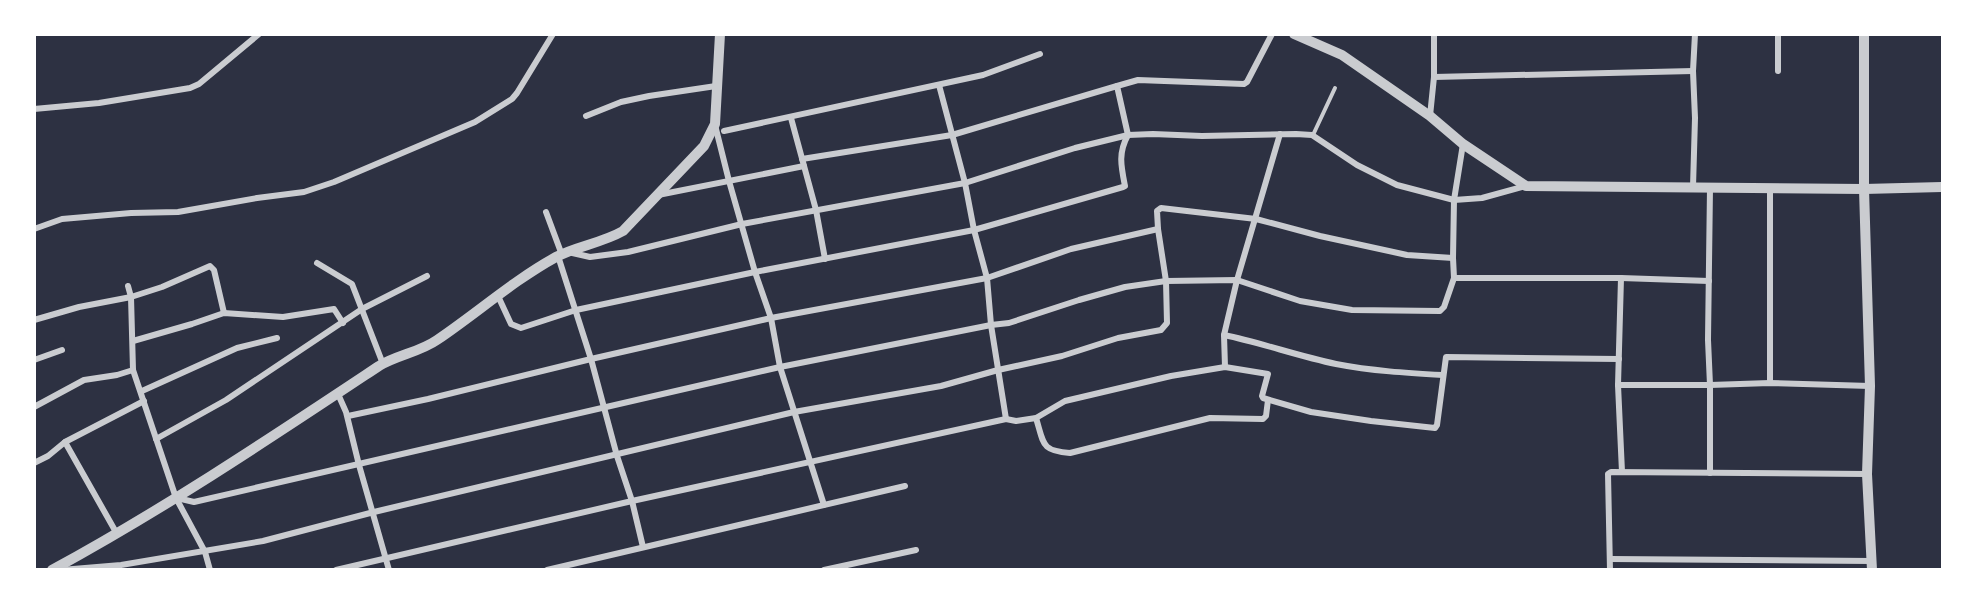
<svg xmlns="http://www.w3.org/2000/svg" width="1977" height="604" font-family="Ubuntu,sans-serif">
	<style>
		.lines { fill: none; stroke-linecap: round; stroke-linejoin: round }
		.service { stroke: #caccd0; stroke-width: 4 }
		.minor { stroke: #caccd0; stroke-width: 6 }
		.tertiary { stroke: #caccd0; stroke-width: 10 }
	</style>
	<rect width="100%" height="100%" fill="#2d3142"/>
	<g class="lines">
		<polyline class="service" points="1313,135 1335,88"/>
		<g class="minor">
			<polyline points="1778,71 1778,34"/>
			<polyline points="1434,77 1693,71"/>
			<polyline points="939,85 965,183 974,230 987,278 991,325 1006,419"/>
			<polyline points="34,109 99,103 190,88 199,84 259,34"/>
			<polyline points="586,116 621,102 649,96 716,86"/>
			<polyline points="1430,116 1434,77 1434,34"/>
			<polyline points="791,118 816,210 825,259"/>
			<polyline points="715,125 729,181 755,272 771,318 780,367 824,505"/>
			<polyline points="724,131 983,75 1040,54"/>
			<polyline points="802,159 952,135 1117,86"/>
			<polyline points="1693,187 1695,118 1693,71 1695,34"/>
			<polyline points="1770,188 1770,383"/>
			<polyline points="658,195 804,166"/>
			<polyline points="546,212 562,255"/>
			<polyline points="34,229 62,219 131,213 178,212 257,198 304,192 334,182 475,122 512,99 517,93 553,34"/>
			<polyline points="568,252 590,257 628,252 742,224 965,183 1075,148 1128,135 1153,134 1202,136 1296,134 1312,135 1357,165 1397,185 1454,200 1482,198 1526,186"/>
			<polyline points="558,256 591,359 617,456 632,501 643,547"/>
			<polyline points="317,263 352,284 383,364"/>
			<polyline points="1454,278 1621,278 1709,281"/>
			<polyline points="1621,278 1618,385 1622,472"/>
			<polyline points="128,286 131,297 133,370 176,498 205,552 210,570"/>
			<path d="M498,296l13,28 10,4 55,-18 179,-38 219,-42 149,-43 2,-1c-4,-20 -7,-33 3,-51l-11,-49 21,-6 106,4 3,-2 25,-48"/>
			<polyline points="34,320 79,307 131,297 162,287 210,266 214,270 224,313"/>
			<path d="M1224,335c38,8 74,21 112,29 36,7 71,9 107,11"/>
			<polyline points="133,341 192,324 224,313 283,317 334,309 343,323"/>
			<polyline points="34,360 62,350"/>
			<polyline points="1225,367 1224,335 1237,280 1280,134"/>
			<polyline points="1618,385 1710,385 1770,383 1870,386"/>
			<polyline points="142,391 237,348 277,338"/>
			<polyline points="338,394 346,412 359,465 389,570"/>
			<polyline points="34,407 84,380 117,375 133,370"/>
			<polyline points="348,416 428,399 591,359 771,318 987,278 1071,249 1158,229"/>
			<path d="M1036,418c8,26 5,33 34,35l140,-35 53,1 3,-3 2,-16"/>
			<polyline points="156,439 226,400 362,309 427,276"/>
			<polyline points="65,442 117,534"/>
			<polyline points="34,463 48,456 65,442 144,401"/>
			<polyline points="1710,473 1710,385 1708,340 1710,188"/>
			<polyline points="177,498 194,502 780,367 991,325 1009,323 1079,300 1125,287 1166,281 1237,280 1300,301 1352,310 1440,311 1444,307 1454,278 1453,258 1454,200 1463,144"/>
			<polyline points="1610,559 1872,561"/>
			<polyline points="61,570 121,565 263,541 374,512 794,412 941,386 998,370 1062,356 1118,338 1161,330 1167,323 1166,281 1158,229 1157,211 1161,208 1256,219 1320,236 1407,255 1453,258"/>
			<polyline points="336,570 632,501 1006,419 1016,421 1036,418 1065,401 1171,376 1225,367 1268,374 1262,396 1263,398 1311,412 1371,421 1435,428 1437,425 1446,357 1619,359"/>
			<polyline points="547,570 905,486"/>
			<polyline points="824,570 916,550"/>
			<polyline points="1610,570 1608,474 1611,472 1867,474"/>
		</g>
		<g class="tertiary">
			<polyline points="1294,34 1342,55 1430,116 1463,144 1526,186 1864,189 1942,187"/>
			<polyline points="1864,34 1864,189 1870,386 1867,474 1872,570"/>
			<path d="M52,570c114,-62 220,-133 327,-204 18,-11 41,-14 58,-26 40,-27 77,-60 119,-83 21,-11 46,-14 67,-26l81,-85 11,-22 5,-90"/>
		</g>
	</g>
	<rect width="1977" height="604" fill="none" stroke="#ffffff" stroke-width="72"/>
</svg>
